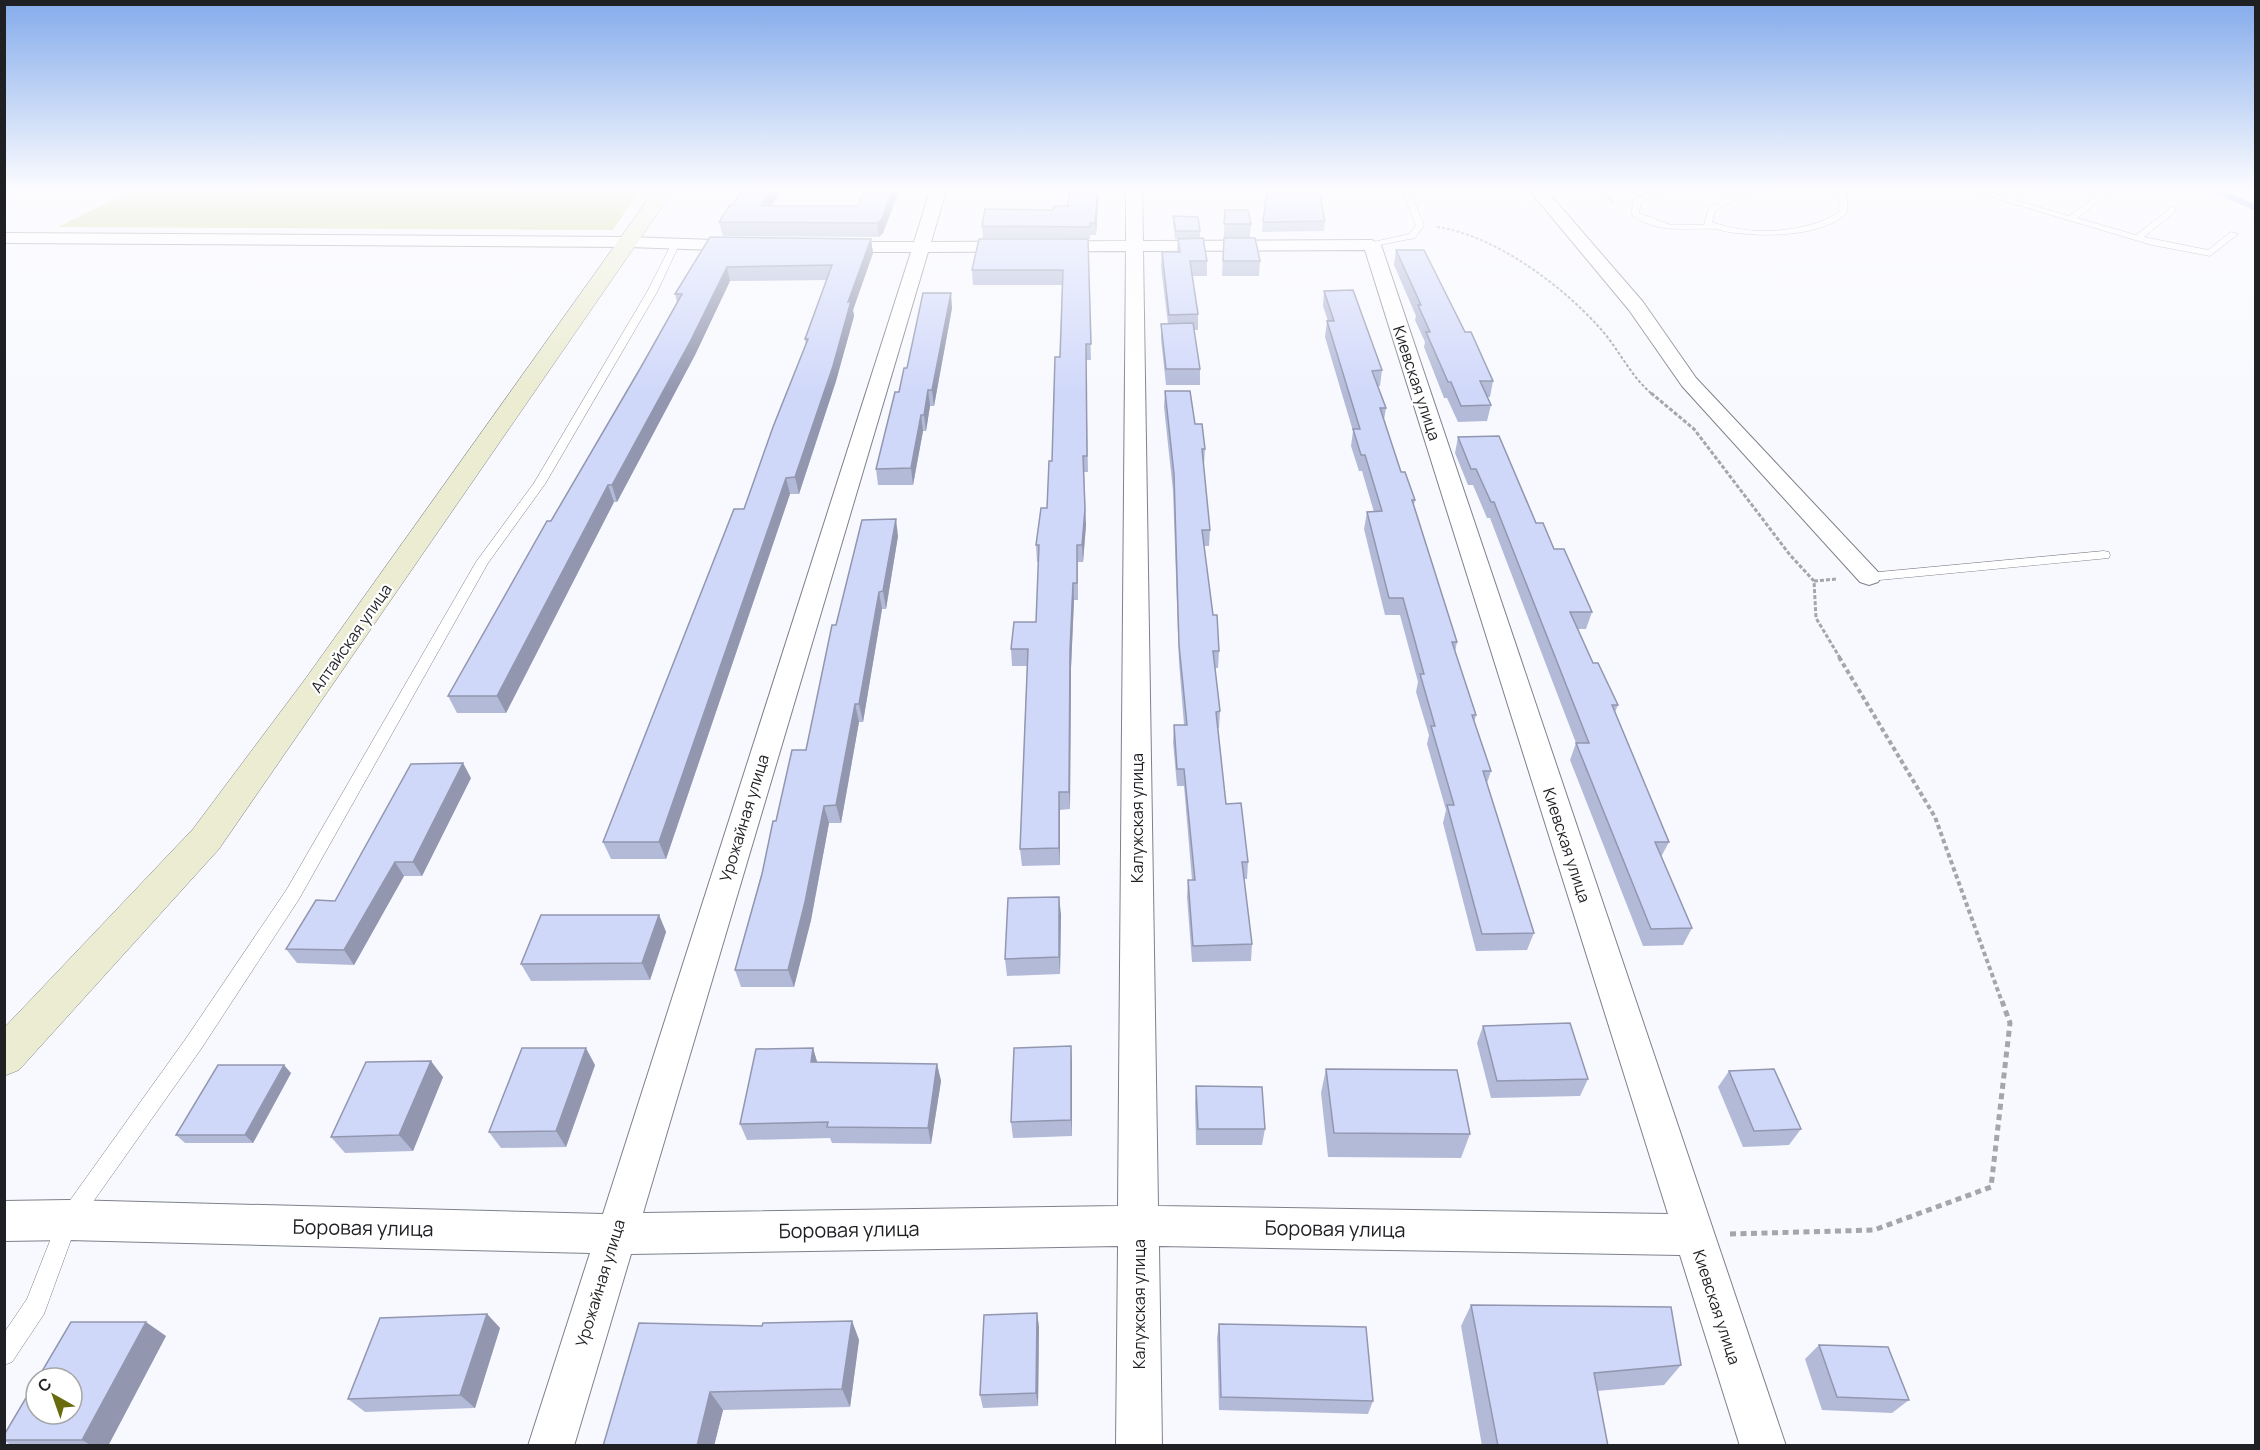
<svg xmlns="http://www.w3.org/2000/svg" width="2260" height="1450" font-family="Manrope,sans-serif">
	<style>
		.green { fill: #ced290 }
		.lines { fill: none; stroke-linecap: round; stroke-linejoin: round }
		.stream { stroke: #8e9eef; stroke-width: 6 }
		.service-casing { stroke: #7e818b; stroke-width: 1 }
		.minor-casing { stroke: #7e818b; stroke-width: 2 }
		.secondary-casing { stroke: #7e818b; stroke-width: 1 }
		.path-far3 { stroke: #a5a6aa; stroke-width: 2; stroke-dasharray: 3 2; stroke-linecap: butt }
		.path-far2 { stroke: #a5a6aa; stroke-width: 3; stroke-dasharray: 4 2; stroke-linecap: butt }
		.path-far1 { stroke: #a5a6aa; stroke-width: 4; stroke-dasharray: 4.5 3; stroke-linecap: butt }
		.path { stroke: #a5a6aa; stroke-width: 5; stroke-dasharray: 6 4.5; stroke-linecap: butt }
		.service { fill: #fff; fill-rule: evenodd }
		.minor { fill: #fff; fill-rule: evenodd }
		.secondary { fill: #ebecd1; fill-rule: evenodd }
		.wall { fill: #b3bad7 }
		.shaded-wall { fill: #9297af }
		.building { fill: #d0d8fa; stroke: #9297af; stroke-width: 1.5 }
		.labels { text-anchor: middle; stroke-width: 4.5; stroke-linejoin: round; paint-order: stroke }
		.street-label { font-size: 16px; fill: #1f2024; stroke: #fff }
		.near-street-label { font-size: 20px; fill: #1f2024; stroke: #fff }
	</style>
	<rect width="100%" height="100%" fill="#f8f9fe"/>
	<polygon class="green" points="131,191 639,191 613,230 58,227"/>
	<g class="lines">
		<polyline class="stream" points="2218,191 2256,208"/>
		<defs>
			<g id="service">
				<polygon points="1402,191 1410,191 1424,225 1415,238 1369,247 1369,243 1409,234 1416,225"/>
				<path d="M1652,191h12l-23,11 -2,11 32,12h33l5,-18 34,-16h12l-39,19 -4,12c36,14 94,12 127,-10v-21h8v22c-23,23 -79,24 -110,20 -8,0 -15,-3 -23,-4 -30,-2 -57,6 -83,-15l3,-15z"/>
				<polygon points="1971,191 1985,191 2007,198 2017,191 2027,191 2015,200 2069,216 2103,191 2113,191 2077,218 2136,235 2172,207 2175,208 2175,212 2144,237 2208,250 2231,232 2238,234 2210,256 2152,245"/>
				<polygon points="675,242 679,245 657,292 545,484 488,563 299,899 201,1049 76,1226 44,1314 12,1362 4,1365 4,1333 27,1299 61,1213 187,1037 287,889 476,562 534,483 647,292 671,245"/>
				<polygon points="2104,551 2109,552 2110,555 2109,558 1869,581 1862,577 1869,573"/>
			</g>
			<g id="minor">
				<path d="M930,191h16l-15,51 195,-1v-50h16l1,50 229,-1 9,5 405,1201h-46l-60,-191 -521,-9 3,200h-46l2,-200 -487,8 -57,192h-46l62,-193 -522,-13 -64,1v-40l64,-1 535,14 308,-962h-77l-9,-5 9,-5h80zM1365,250l303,964 -510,-8 -15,-955zM1126,251l-8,955 -475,7 285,-961z"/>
				<polygon points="1530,191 1547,191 1643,302 1696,378 1878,572 1881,577 1878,582 1869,585 1860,582 1682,386 1629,310"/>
				<polygon points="4,233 629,237 742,241 751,246 742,251 629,247 4,243"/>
			</g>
			<polygon id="secondary" points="654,191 673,191 219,849 19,1070 4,1076 4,1028 193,829 306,678"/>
		</defs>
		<use href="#service" class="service-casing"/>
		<use href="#minor" class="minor-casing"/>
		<use href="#secondary" class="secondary-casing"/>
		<g class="path-far3">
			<polyline points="1600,191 1616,204"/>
			<path d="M1437,227c57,8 123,57 161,99 20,21 32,50 54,68"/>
		</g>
		<g class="path-far2">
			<polyline points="1651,393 1694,429 1790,555 1814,581 1816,618 1840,658"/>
			<polyline points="1814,581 1837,579"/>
		</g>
		<polyline class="path-far1" points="1839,657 1935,817 2002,1002"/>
		<polyline class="path" points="1730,1234 1874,1230 1991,1187 2010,1023 2002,1001"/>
		<use href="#service" class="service"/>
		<use href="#minor" class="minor"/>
		<use href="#secondary" class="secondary"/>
	</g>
	<g class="wall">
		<polygon points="741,191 780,191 771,206 858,206 864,191 899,191 883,233 879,237 723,236 719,222 733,205"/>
		<polygon points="1069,191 1099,191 1096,235 1090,235 1090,239 983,238 982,226 1053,210 1068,206"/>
		<polygon points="1225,210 1251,224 1250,238 1260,261 1259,276 1222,276"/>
		<polygon points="1173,216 1200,231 1200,238 1175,239 1173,223"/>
		<polygon points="1325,221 1324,231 1262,232 1263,222"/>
		<polygon points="710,237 871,239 873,253 853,310 854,316 836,381 799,494 790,494 666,859 611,859 603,842 744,509 806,345 805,339 827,280 730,281 695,355 617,502 614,502 506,713 457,713 448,696 641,367 677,302 675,294"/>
		<polygon points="1088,239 1091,360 1086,360 1088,472 1084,472 1086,525 1083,562 1078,562 1078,600 1074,600 1071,668 1070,809 1060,810 1060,865 1022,866 1020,849 1027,666 1012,666 1011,649 1036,622 1039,562 1037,562 1036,545 1047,508 1052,461 1060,357 1062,285 973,285 972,270"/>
		<polygon points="1178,239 1207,261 1207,276 1192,276 1198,314 1198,330 1194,330 1200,369 1200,385 1166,385 1161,339 1161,324 1168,324 1161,267 1162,252 1177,252"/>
		<polygon points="1396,250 1465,332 1493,381 1490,397 1487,397 1491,405 1487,421 1458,422 1447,398 1444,398 1424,347 1425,342 1415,320 1416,316 1394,265"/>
		<polygon points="1324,291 1382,370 1380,386 1378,386 1386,408 1384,420 1401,472 1415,500 1414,505 1457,642 1455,652 1476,715 1474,723 1491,771 1487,783 1534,933 1527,950 1476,951 1443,823 1446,810 1427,744 1429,735 1416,692 1418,682 1400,615 1385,615 1364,529 1367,512 1374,512 1362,471 1359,471 1351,446 1353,431 1325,337 1327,321 1328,321 1323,306"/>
		<polygon points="952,308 934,406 930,406 926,431 923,431 913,485 878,485 876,469 899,392 907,368"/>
		<polygon points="1165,391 1195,424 1205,449 1204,465 1203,465 1210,530 1209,546 1204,546 1213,615 1219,651 1218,668 1215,668 1220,711 1219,728 1218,728 1226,804 1248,862 1247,879 1244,879 1252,944 1251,961 1192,962 1187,897 1188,880 1192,880 1184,786 1177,786 1173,742 1174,725 1184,725 1179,662 1173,491 1164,407"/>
		<polygon points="1458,437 1536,523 1554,549 1592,612 1586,629 1578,629 1593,663 1618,705 1615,712 1669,842 1661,857 1692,928 1683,945 1643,946 1570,760 1576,743 1490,518 1487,518 1473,485 1468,485 1455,453"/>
		<polygon points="898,536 886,609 882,609 863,722 859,722 841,823 829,823 811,920 794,987 741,987 735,970 776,821 806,750 836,625"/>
		<polygon points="471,778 422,876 404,876 354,965 297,963 286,949 335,901"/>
		<polygon points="1061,914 1060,974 1007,976 1005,959"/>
		<polygon points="659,915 666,932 650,980 531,981 521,964"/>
		<polygon points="1483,1026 1588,1079 1580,1096 1491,1098 1477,1043"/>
		<polygon points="813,1048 817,1062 937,1064 941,1081 931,1144 832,1143 830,1138 747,1140 740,1124"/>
		<polygon points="1072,1062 1072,1136 1013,1138 1011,1122"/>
		<polygon points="595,1065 566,1147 501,1148 489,1132"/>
		<polygon points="1326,1069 1470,1134 1461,1158 1328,1157 1321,1093"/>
		<polygon points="1729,1071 1801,1129 1789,1145 1743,1147 1718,1087"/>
		<polygon points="291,1073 253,1143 185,1143 176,1135"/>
		<polygon points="443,1077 413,1151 345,1153 331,1137"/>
		<polygon points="1196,1086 1265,1129 1262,1145 1196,1145 1195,1102"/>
		<polygon points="1471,1305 1681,1365 1664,1385 1597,1391 1608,1446 1482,1446 1461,1326"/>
		<polygon points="1037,1313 1039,1327 1038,1406 983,1408 980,1395"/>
		<polygon points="487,1314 500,1328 475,1408 365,1412 348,1399"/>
		<polygon points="852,1321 859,1340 850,1407 723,1410 714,1446 603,1446 762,1326"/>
		<polygon points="1219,1324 1373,1401 1368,1414 1219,1410 1217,1338"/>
		<polygon points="166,1336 108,1446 13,1446 4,1441 4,1435"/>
		<polygon points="1819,1345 1909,1400 1892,1413 1822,1410 1805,1359"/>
	</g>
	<g class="shaded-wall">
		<polygon points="769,191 780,191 764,220 761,206"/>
		<polygon points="892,191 899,191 883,233 879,237 877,223"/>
		<polygon points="1098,191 1099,191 1096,235 1095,223"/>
		<polygon points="871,239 873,253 853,310 854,316 836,381 799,494 795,477 848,302"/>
		<polygon points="727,267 730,281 695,355 617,502 612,485"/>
		<polygon points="951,293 952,308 934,406 932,390"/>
		<polygon points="928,390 930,406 926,431 924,415"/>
		<polygon points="921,415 923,431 913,485 911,468"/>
		<polygon points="786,478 790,494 666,859 659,842"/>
		<polygon points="608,485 614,502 506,713 497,696"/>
		<polygon points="1085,509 1086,525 1083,562 1082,545"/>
		<polygon points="896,519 898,536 886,609 883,591"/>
		<polygon points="1073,583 1074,600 1071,668 1070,809 1069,792 1070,650"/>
		<polygon points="879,592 882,609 863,722 859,704"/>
		<polygon points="855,704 859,722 841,823 836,805"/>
		<polygon points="463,763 471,778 422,876 413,862"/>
		<polygon points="1059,792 1060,810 1060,865 1059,848"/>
		<polygon points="824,806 829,823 811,920 794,987 788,970"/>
		<polygon points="395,862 404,876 354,965 344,950"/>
		<polygon points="1059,897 1061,914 1060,974 1059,957"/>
		<polygon points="659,915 666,932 650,980 642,963"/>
		<polygon points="1071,1046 1072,1062 1072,1136 1071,1120"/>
		<polygon points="586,1048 595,1065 566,1147 556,1131"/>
		<polygon points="813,1048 818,1065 811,1062"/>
		<polygon points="431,1061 443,1077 413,1151 399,1135"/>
		<polygon points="937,1064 941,1081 931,1144 928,1128"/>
		<polygon points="284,1065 291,1073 253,1143 245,1135"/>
		<polygon points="1037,1313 1039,1327 1038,1406 1036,1393"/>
		<polygon points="487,1314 500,1328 475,1408 460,1395"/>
		<polygon points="852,1321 859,1340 850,1407 842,1389"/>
		<polygon points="146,1322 166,1336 108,1446 92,1446 82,1440"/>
		<polygon points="710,1392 723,1410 714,1446 697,1446"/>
	</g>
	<g class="building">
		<polygon points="741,191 769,191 761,206 858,206 864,191 892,191 882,219 877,223 719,222 730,205 733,205"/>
		<polygon points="1069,191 1098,191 1095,223 1090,223 1090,227 982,226 985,209 1053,210 1054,206 1068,206"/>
		<polygon points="1267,191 1319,191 1325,221 1263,222"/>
		<polygon points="1225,210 1248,210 1251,224 1224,224"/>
		<polygon points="1173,216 1198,217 1200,231 1176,231"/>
		<polygon points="710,237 871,239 848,302 851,301 833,366 795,477 786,478 659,842 603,842 734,509 744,509 773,427 808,339 805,339 832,265 727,267 691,340 612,485 608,485 497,696 448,696 547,521 551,521 641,367 682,294 675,294"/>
		<polygon points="1203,238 1207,261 1190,261 1198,314 1169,315 1162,252 1180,252 1178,239"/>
		<polygon points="1224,238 1255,238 1260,261 1223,261"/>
		<polygon points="979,239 1088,239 1091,344 1086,344 1087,456 1083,456 1085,509 1082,545 1077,545 1077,583 1073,583 1070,650 1069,792 1059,792 1059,848 1020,849 1028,649 1011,649 1014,622 1036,622 1039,545 1036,545 1041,508 1047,508 1049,461 1052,461 1055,357 1060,357 1063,270 972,270"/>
		<polygon points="1396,250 1424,250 1465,332 1471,332 1493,381 1480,381 1491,405 1461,406 1451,382 1448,382 1426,332 1430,332 1418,305 1421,305"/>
		<polygon points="1353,290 1382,370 1372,371 1386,408 1380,408 1401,472 1405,472 1415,500 1412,500 1457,642 1452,642 1476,715 1472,715 1491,771 1483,771 1534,933 1482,934 1447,805 1454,805 1431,726 1435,726 1420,674 1424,674 1403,598 1389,598 1367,512 1382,511 1365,455 1361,455 1353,429 1360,429 1327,321 1334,321 1324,291"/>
		<polygon points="923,293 951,293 932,390 928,390 924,415 921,415 911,468 876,469 895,392 899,392 904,368 907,368"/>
		<polygon points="1193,323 1200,369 1166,369 1161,324"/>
		<polygon points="1165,391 1190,391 1195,424 1202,424 1205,449 1202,449 1210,530 1202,530 1213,615 1217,615 1219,651 1213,651 1220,711 1216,712 1226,804 1241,803 1248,862 1242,862 1252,944 1193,946 1188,880 1195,880 1184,769 1177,769 1174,725 1187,725 1179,645 1174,474"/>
		<polygon points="1499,436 1536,523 1543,523 1554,549 1564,549 1592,612 1570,612 1593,663 1598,663 1618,705 1612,705 1669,842 1655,842 1692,928 1651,929 1576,743 1589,743 1494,502 1491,502 1476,469 1471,469 1458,437"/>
		<polygon points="896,519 883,591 879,592 859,704 855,704 836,805 824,806 805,902 788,970 735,970 762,874 773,821 776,821 792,750 806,750 832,625 836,625 862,520"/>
		<polygon points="463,763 413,862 395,862 344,950 286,949 316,900 335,901 411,764"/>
		<polygon points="1059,897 1059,957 1005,959 1008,898"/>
		<polygon points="541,915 659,915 642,963 521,964"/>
		<polygon points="1570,1023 1588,1079 1497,1081 1483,1026"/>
		<polygon points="1071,1046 1071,1120 1011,1122 1014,1048"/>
		<polygon points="522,1048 586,1048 556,1131 489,1132"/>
		<polygon points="813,1048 811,1062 937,1064 928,1128 827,1127 828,1122 740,1124 756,1049"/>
		<polygon points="431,1061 399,1135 331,1137 366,1062"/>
		<polygon points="218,1065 284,1065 245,1135 176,1135"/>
		<polygon points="1326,1069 1457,1070 1470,1134 1334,1133"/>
		<polygon points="1774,1069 1801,1129 1754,1131 1729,1071"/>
		<polygon points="1196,1086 1262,1087 1265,1129 1198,1129"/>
		<polygon points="1471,1305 1671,1307 1681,1365 1594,1373 1608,1446 1498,1446"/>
		<polygon points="1037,1313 1036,1393 980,1395 984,1315"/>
		<polygon points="487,1314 460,1395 348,1399 380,1318"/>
		<polygon points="852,1321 842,1389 710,1392 697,1446 603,1446 639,1323 762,1326 763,1323"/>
		<polygon points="71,1322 146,1322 82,1440 4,1440 4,1435 36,1381 36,1414 72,1414 72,1378 38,1378"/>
		<polygon points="1219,1324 1366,1327 1373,1401 1221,1397"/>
		<polygon points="1819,1345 1888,1347 1909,1400 1837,1397"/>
	</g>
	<linearGradient id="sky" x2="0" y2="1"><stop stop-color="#84abeb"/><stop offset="0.48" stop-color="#fcfcff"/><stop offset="1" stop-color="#fcfcff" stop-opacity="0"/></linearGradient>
	<rect width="2260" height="394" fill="url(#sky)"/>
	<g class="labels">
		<g class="street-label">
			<text transform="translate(1417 383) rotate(72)" y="6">Киевская улица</text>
			<text transform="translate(351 638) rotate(-55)" y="6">Алтайская улица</text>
			<text transform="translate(744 818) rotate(-73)" y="6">Урожайная улица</text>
			<text transform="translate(1137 818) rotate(-90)" y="6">Калужская улица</text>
			<text transform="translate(1567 845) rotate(72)" y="6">Киевская улица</text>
			<text transform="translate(600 1283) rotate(-73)" y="6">Урожайная улица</text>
			<text transform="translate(1139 1304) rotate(-90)" y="6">Калужская улица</text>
			<text transform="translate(1717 1307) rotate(72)" y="6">Киевская улица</text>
		</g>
		<g class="near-street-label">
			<text transform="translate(363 1228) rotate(1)" y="7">Боровая улица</text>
			<text transform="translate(1335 1229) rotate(1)" y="7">Боровая улица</text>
			<text transform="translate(849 1230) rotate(-1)" y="7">Боровая улица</text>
		</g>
	</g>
	<rect width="2260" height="1450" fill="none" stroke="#1f2024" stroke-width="12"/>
	<g transform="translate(54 1396) rotate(320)"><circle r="28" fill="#ffffff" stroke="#a5a6a7" stroke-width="1.5"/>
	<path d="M0-4.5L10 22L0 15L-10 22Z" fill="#696c0d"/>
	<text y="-9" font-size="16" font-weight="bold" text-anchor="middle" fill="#1f2024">С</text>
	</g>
</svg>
